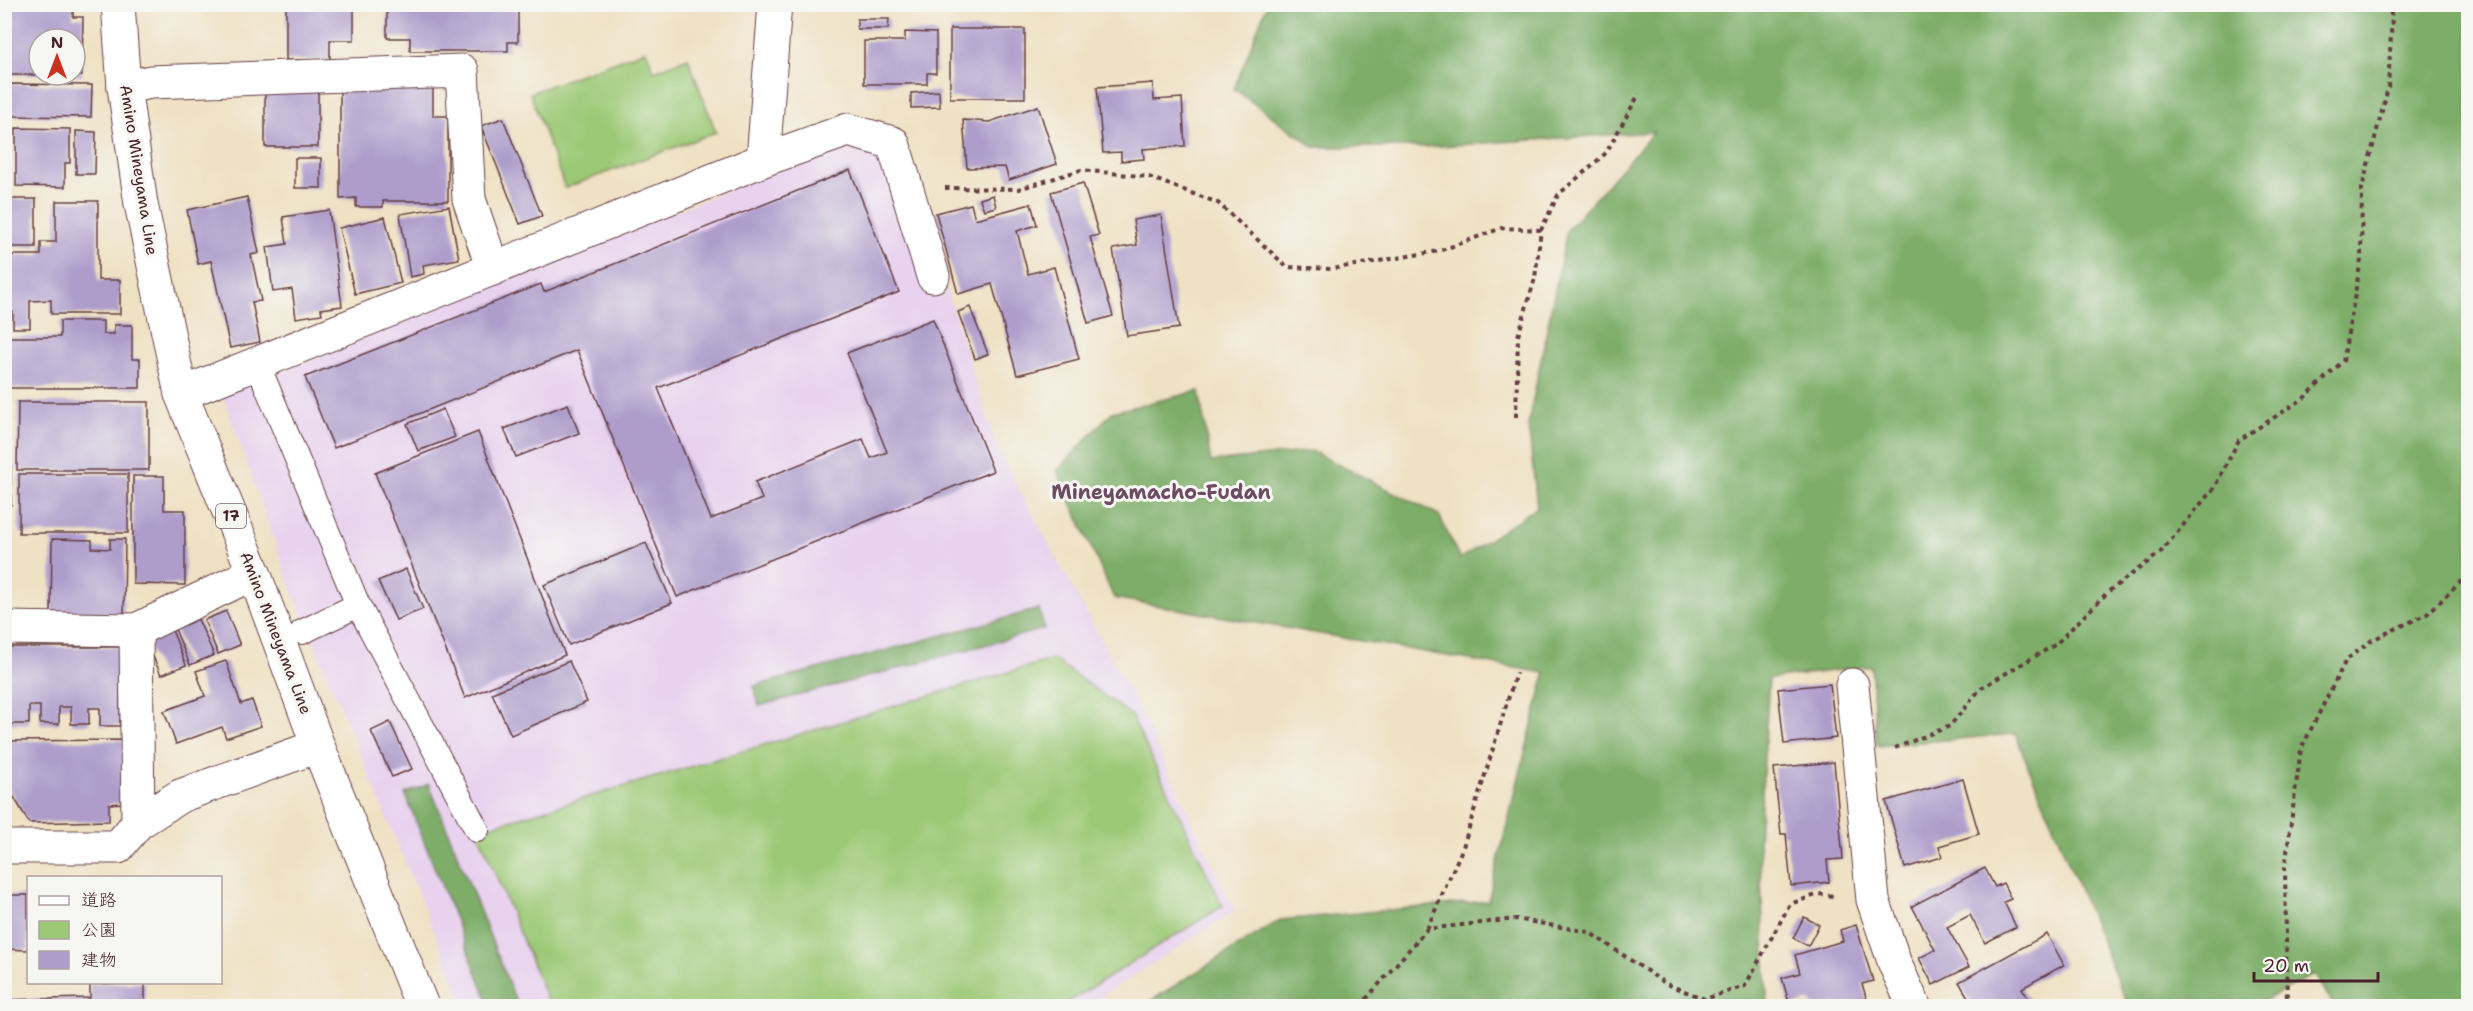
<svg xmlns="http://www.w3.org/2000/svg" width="2473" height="1011" font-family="'Shantell Sans','Klee One',sans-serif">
	<rect width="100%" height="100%" fill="#f6f6f2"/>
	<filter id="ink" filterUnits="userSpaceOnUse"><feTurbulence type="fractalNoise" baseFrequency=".0167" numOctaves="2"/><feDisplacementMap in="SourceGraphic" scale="12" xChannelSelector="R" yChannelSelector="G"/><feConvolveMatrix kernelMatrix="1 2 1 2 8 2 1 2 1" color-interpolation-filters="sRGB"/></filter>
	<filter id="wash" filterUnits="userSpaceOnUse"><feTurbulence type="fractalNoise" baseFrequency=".008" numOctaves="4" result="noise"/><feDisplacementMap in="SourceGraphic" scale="24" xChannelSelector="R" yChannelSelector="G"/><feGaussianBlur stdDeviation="1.35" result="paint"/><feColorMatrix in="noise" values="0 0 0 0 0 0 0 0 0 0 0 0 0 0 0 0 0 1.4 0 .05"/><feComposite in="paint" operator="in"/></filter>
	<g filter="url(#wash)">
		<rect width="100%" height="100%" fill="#efe1c3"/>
		<!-- built -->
		<polygon fill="#e8d2ee" points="845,145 880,154 942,276 998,451 1140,711 1235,911 1086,1006 465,1006 293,593 223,396 499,280"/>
		<!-- green -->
		<g fill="#9cc976" stroke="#737450" stroke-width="1.5">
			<polygon points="646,50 654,71 688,58 716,132 565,188 530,93"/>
			<polygon points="1053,659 1131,715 1223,906 1062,1006 550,1006 477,830"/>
		</g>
		<!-- forest -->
		<g fill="#7dad67" stroke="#646649" stroke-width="1.5">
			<polygon points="1267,5 2468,5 2468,1006 2334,1006 2315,974 2253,1006 2128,1006 2015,734 1877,746 1871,666 1769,679 1759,840 1767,999 1770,1006 1142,1006 1280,920 1488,901 1545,673 1114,598 1057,471 1112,412 1199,391 1211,462 1312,451 1439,515 1460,559 1537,507 1528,424 1567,230 1654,132 1425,147 1314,147 1234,89"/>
			<polygon points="1039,609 1044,629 759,706 754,686"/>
			<polygon points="429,784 518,1006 490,1006 405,794"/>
		</g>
		<g id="blocks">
			<!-- building -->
			<g fill="#ae9dcb">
				<polygon points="7,4 73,4 73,17 83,17 82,76 75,76 75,39 39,39 39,75 6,75"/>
				<polygon points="286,4 354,4 354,40 330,40 330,60 286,60"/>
				<polygon points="387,4 449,4 449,10 518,10 518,42 508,42 508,51 410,51 410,38 387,38"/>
				<polygon points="857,19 889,19 888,29 857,29"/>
				<rect x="950" y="29" width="75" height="69"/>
				<polygon points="905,32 936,33 936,73 927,73 927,84 864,84 864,41 905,41"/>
				<polygon points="1153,83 1154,100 1182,98 1185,146 1143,149 1144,159 1121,161 1121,152 1103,153 1097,87"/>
				<polygon points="10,84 92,85 91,117 10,116"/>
				<polygon points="340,86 433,86 433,116 448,116 448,201 383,201 383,207 356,207 356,198 340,199"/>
				<polygon points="318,88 318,147 265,147 265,89"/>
				<polygon points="939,91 940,107 911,108 911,93"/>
				<polygon points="1038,106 1057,164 1009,180 1005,167 967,168 963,120 989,122"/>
				<polygon points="503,118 542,216 520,224 481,126"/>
				<polygon points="16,128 70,129 70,163 65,163 65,187 16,186"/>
				<polygon points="76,131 96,132 95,174 76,174"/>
				<rect x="295" y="158" width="26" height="30"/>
				<polygon points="850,170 899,292 658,388 711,519 762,499 755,482 863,439 871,458 887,452 847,353 933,319 993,471 677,597 577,350 334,448 305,377 541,284 544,292"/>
				<polygon points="1083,183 1099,235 1090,237 1113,316 1088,323 1051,192"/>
				<polygon points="993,195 996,207 984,210 980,199"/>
				<polygon points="247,197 259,253 251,255 261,301 252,302 260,342 230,348 211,261 198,264 187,210"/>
				<rect x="4" y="199" width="32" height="48"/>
				<polygon points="56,201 98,201 98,280 120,280 120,314 51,314 51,300 30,301 30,328 13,328 13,312 4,312 4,255 41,255 41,242 56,242"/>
				<polygon points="971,204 975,219 1031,204 1037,225 1017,231 1028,274 1054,267 1079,359 1017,375 992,284 958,294 936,213"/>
				<polygon points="449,206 459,259 423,265 424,274 410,277 400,214"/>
				<polygon points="329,210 342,306 321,309 322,314 296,318 292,289 273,292 267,247 287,244 283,217"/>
				<polygon points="1161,215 1179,328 1127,336 1113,249 1137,245 1133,220"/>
				<polygon points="385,217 401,283 355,294 339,228"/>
				<polygon points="970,307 988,354 975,359 958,312"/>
				<polygon points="60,321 103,321 103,334 114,334 114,325 132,325 132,359 140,359 140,388 4,388 4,337 60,337"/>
				<polygon points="18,402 149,402 149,470 17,470"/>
				<polygon points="568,404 579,433 516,457 504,429"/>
				<polygon points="443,409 455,437 418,451 407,424"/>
				<polygon points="478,432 565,655 465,698 375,473"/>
				<rect x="4" y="454" width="7" height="51"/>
				<rect x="19" y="474" width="109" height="59"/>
				<polygon points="133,476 164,476 164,510 185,510 185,585 133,584"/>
				<polygon points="52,539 92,540 92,548 110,549 110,539 125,539 124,615 51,614"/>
				<polygon points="646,543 672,603 569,645 544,585"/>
				<polygon points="406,569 423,609 396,620 378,581"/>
				<polygon points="226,611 240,645 218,654 204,620"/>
				<polygon points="198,619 214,655 190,665 175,629"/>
				<polygon points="172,630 186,665 161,675 146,640"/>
				<polygon points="4,647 120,647 120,726 100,726 100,708 89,708 89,724 71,724 71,707 59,707 59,724 40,724 40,706 29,706 29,724 7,724 7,707 4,707"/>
				<polygon points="226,661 241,704 252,700 261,726 226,738 222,727 176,744 164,711 205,696 196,671"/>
				<polygon points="569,661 587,702 511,735 492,693"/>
				<polygon points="1830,684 1836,738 1784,744 1778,689"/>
				<polygon points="390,722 412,769 392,777 371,731"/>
				<polygon points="123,740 123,803 109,804 109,821 29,823 4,780 4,741"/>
				<polygon points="1834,762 1843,859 1827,860 1829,882 1791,886 1786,834 1781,834 1774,768"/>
				<polygon points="1963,779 1979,834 1939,846 1942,857 1905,868 1886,801"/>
				<polygon points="1985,868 1995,887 2003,883 2011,899 2004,902 2016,927 1985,943 1970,915 1947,927 1969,967 1933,985 1919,958 1935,950 1912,906"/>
				<polygon points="4,895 28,895 28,950 4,949"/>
				<polygon points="1804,917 1819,925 1808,946 1793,938"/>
				<polygon points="1856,925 1873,981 1862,984 1868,1003 1857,1006 1813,1006 1811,1001 1790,1006 1782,978 1800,973 1795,955 1843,941 1840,930"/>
				<polygon points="2047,934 2064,965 2022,988 2031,1003 2024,1006 1973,1006 1959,982"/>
				<polygon points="145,983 145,1006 4,1006 4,1000 90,998 90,984"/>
			</g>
		</g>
	</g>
	<g filter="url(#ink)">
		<use href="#blocks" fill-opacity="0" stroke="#633c42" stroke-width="1.5"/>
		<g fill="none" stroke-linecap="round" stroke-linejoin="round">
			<!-- lane casing -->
			<g stroke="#633c42" stroke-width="26">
				<g id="lane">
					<polyline points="257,363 358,605 477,830"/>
					<polyline points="302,632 358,605"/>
				</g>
			</g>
			<!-- street casing -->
			<g stroke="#633c42" stroke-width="35">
				<g id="street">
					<polyline points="124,87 151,82 462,71 469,199 493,269"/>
					<polyline points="763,160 848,130 893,143 933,276"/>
					<polyline points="181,394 763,160 775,4"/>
					<polyline points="4,628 136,630 254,573"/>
					<polyline points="136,630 138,823"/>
					<polyline points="1852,685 1873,900 1895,964 1914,1006"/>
					<polyline points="4,847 118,847 138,823 180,796 318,746"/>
				</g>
			</g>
			<!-- primary casing -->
			<g stroke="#633c42" stroke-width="35">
				<polyline id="primary" points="118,4 124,87 141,204 181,394 254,573 318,746 422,1006"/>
			</g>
			<!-- path -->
			<g stroke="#633c42" stroke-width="4" stroke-dasharray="4.5 4.5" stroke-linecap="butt">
				<polyline points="945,188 1019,189 1081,170 1149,177 1218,203 1287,267 1331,269 1439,251 1502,228 1541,230"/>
				<polyline points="1516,417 1518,336 1535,278 1541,230 1558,195 1606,153 1639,94"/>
				<polyline points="1895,748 1950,726 1981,688 2056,644 2109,591 2160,553 2214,488 2239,440 2303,399 2343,361 2361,260 2362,188 2388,88 2392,17 2388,4"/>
				<polyline points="1427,929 1463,847 1516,673"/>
				<polyline points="1360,1006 1427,929 1516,919 1589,932 1666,984 1705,999 1745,986 1790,904 1819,894 1833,896"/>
				<polyline points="2287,1006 2285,867 2301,749 2346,660 2372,640 2427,614 2468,575"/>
			</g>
			<!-- lane -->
			<use href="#lane" stroke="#fff" stroke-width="24"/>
			<!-- street -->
			<use href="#street" stroke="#fff" stroke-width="33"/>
			<!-- primary -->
			<use href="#primary" stroke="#fff" stroke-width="33"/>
		</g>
	</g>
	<g text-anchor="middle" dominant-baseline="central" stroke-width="6" stroke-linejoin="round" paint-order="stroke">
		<!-- shield labels -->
		<rect fill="#f6f6f2" stroke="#7e6067" stroke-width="1.5" x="216" y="504" width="30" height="24" rx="4.5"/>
		<g font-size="15" font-weight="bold" fill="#4a1f2b">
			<text x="231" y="516">17</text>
		</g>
		<!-- street labels -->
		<g font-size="16" fill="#4a1f2b" stroke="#f6f6f2">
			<text transform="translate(139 170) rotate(81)">Amino Mineyama Line</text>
			<text transform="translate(276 633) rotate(69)">Amino Mineyama Line</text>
		</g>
		<!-- quarter labels -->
		<g font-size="20" font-weight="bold" fill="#6d4b63" stroke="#f6f6f2">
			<text x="1161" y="492">Mineyamacho-Fudan</text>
		</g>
	</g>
	<!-- margin -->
	<rect width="2473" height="1011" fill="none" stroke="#f6f6f2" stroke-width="24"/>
	<!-- legend -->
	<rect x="27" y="876" width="195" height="108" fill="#f6f6f2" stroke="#b1a0a2" stroke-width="1.5"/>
	<rect x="39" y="896" width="30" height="9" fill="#ffffff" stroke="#b1a0a2" stroke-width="1.5"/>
	<text x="81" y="906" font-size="18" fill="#4a1f2b">道路</text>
	<rect x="39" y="921" width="30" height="18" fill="#9cc976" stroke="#b1a0a2" stroke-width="1.5"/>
	<text x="81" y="936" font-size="18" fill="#4a1f2b">公園</text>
	<rect x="39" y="951" width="30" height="18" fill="#ae9dcb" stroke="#b1a0a2" stroke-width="1.5"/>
	<text x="81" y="966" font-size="18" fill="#4a1f2b">建物</text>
	<!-- north arrow -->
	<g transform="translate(57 57)"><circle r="28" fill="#f6f6f2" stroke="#b1a0a2" stroke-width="1.5"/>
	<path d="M0-4.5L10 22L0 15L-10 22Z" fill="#c8321e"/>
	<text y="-9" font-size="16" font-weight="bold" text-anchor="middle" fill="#4a1f2b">N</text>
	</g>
	<!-- scale -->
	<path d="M2254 972v9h124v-9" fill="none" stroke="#4a1f2b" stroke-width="3"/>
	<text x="2263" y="972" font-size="18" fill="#4a1f2b" stroke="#f6f6f2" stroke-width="4.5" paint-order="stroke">20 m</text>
</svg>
